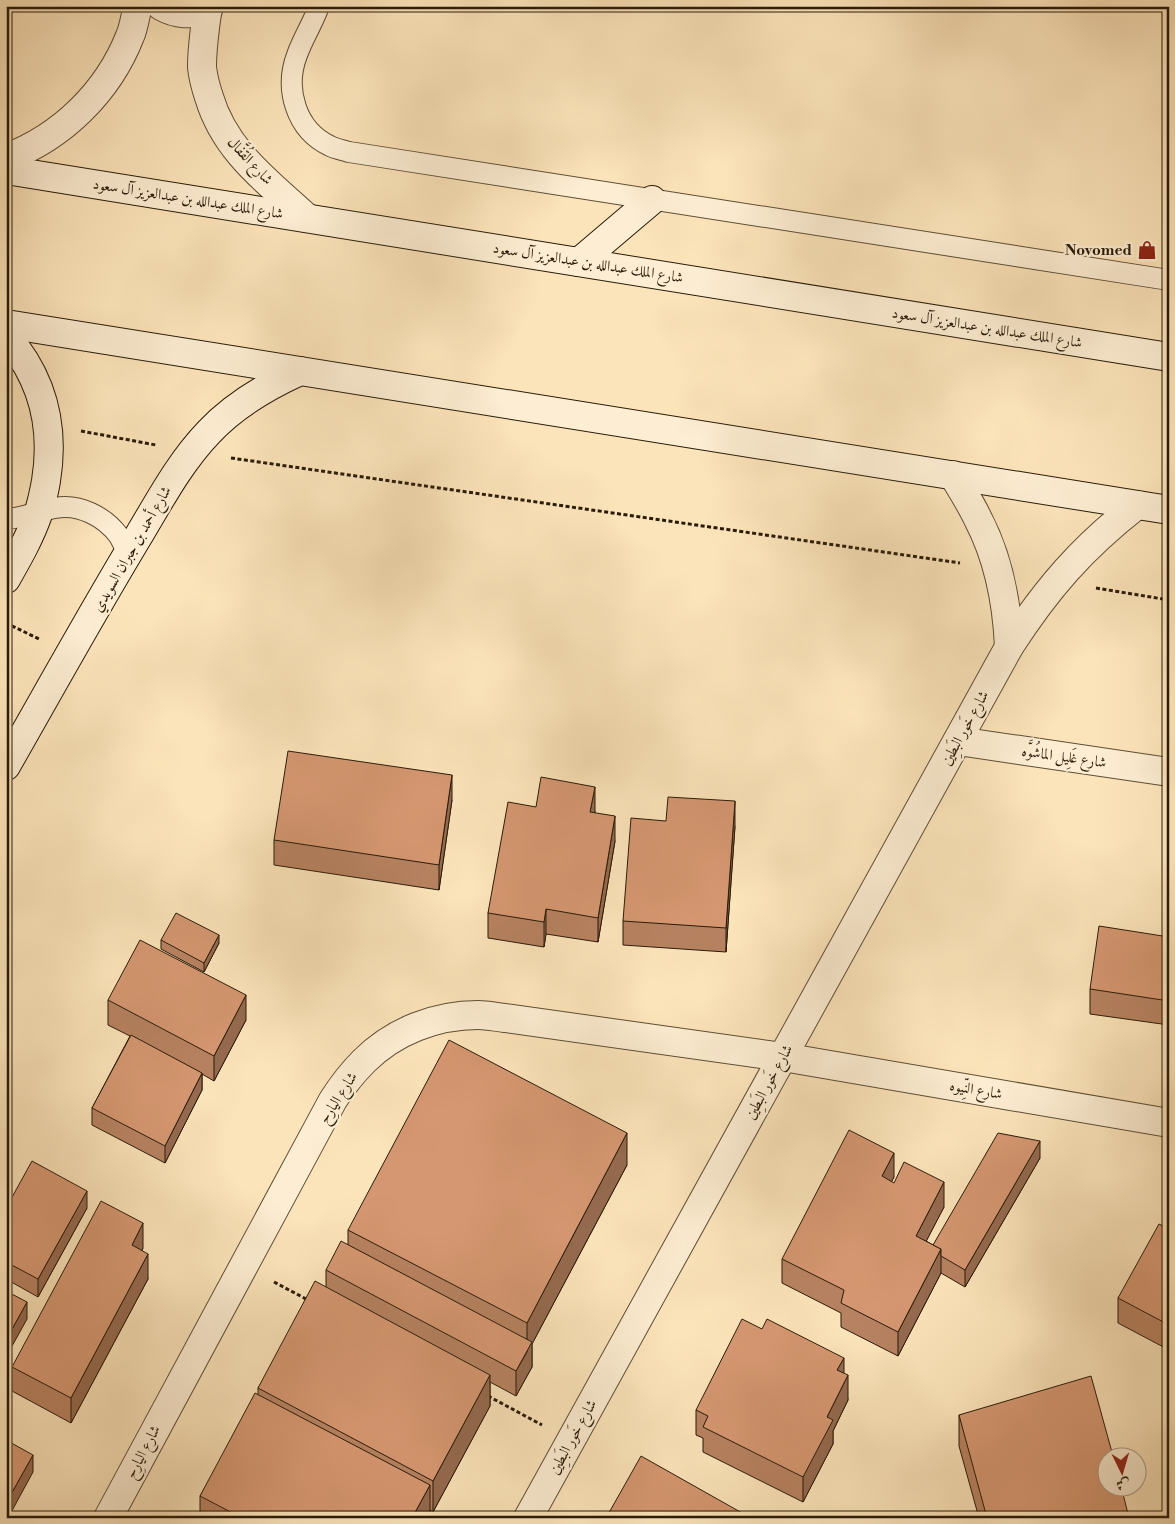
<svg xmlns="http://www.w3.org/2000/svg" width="1175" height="1524" font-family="'Libre Bodoni',Amiri,serif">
	<rect width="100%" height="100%" fill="#fce4ba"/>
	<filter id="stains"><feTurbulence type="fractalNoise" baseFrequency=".004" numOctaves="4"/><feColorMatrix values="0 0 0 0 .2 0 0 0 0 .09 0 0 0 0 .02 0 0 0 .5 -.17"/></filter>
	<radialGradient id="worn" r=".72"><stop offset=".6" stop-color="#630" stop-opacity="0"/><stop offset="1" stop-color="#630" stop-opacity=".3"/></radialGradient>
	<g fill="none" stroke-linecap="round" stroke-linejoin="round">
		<!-- lane casing -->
		<g stroke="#5e4d35" stroke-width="22">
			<g id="lane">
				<path d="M 319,6 C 313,23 303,38 297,55 C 284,89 296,130 330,146 C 336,149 343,150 349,152 L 1169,280"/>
				<path d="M 6,519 C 23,518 38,511 55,508 C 79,503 105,517 119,536 C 122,541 125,548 128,553"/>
			</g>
		</g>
		<!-- street casing -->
		<g stroke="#5e4d35" stroke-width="30">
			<g id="street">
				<path d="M 161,6 C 177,15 191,15 208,10"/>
				<path d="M 208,6 C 205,27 202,46 202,67 C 203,77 206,88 209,97 C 225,151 267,181 307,218"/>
				<path d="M 6,158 C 62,137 108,92 130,36 C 134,27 135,16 138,6"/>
				<path d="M 953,475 C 962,490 971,504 978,519 C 999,559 1007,603 1009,647"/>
				<polyline points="958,741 1169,772"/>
				<path d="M 108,1518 L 333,1100 C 342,1086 352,1073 364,1061 C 394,1031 436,1015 478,1015 C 487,1015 496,1017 505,1018 L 783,1057 L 1169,1123"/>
				<path d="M 528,1518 L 1009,647 C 1047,588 1082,548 1137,505"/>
			</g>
		</g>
		<!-- secondary casing -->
		<g stroke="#291b09" stroke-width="30">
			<g id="secondary">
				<polyline points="6,170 1169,357"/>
				<polyline points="579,262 652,200"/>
				<polyline points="6,324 1169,510"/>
				<path d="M 6,336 C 43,378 55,426 46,481 C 44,492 42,503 38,514 C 30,537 18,558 6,579"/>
				<path d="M 6,766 C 50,689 93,611 139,535 C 160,500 180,462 209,432 C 234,405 267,386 300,371"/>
			</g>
		</g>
		<!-- path -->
		<g stroke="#291b09" stroke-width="3" stroke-dasharray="4 2.5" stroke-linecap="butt">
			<polyline points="81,431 156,445"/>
			<polyline points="231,458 960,563"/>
			<polyline points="1096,588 1169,600"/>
			<polyline points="6,622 12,611"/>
			<polyline points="6,623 39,639"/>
			<polyline points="274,1282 308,1300"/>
			<polyline points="488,1396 542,1425"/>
		</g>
		<!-- lane -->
		<use href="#lane" stroke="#fdedd2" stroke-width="20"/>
		<!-- street -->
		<use href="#street" stroke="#fdedd2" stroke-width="28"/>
		<!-- secondary -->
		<use href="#secondary" stroke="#fdedd2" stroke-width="28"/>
	</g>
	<!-- wall -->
	<g fill="#b78261" stroke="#291b09">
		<polygon points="452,800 439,890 274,865 274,840"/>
		<polygon points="536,807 595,811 595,813 615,841 598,942 546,934 544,947 488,938 488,913"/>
		<polygon points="735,826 726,952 623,945 623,921"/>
		<polygon points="1169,937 1169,1025 1090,1014 1090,989"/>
		<polygon points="161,940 219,943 204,972 161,949"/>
		<polygon points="108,1000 246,1020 214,1081 202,1074 202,1090 165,1163 92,1125 92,1108 130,1036 108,1025"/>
		<polygon points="1040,1158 965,1287 941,1273 898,1356 841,1327 841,1313 782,1283 782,1259 894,1177 891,1182 944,1207 926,1241 933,1245"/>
		<polygon points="627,1165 532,1344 532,1367 516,1396 490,1382 490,1406 433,1512 430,1510 430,1516 429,1518 200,1518 200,1496 258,1394 258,1388 326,1287 326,1270 348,1245 348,1230"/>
		<polygon points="6,1208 87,1208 38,1297 6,1279"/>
		<polygon points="1169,1229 1169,1350 1118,1323 1118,1298"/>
		<polygon points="143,1248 142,1250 148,1279 71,1423 12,1391 12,1367"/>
		<polygon points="844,1373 848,1400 833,1431 833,1444 803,1502 703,1452 703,1438 696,1435 696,1410"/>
		<polygon points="959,1415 1129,1518 979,1518 959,1446"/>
	</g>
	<!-- shaded-wall -->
	<g fill="#956a4f" stroke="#291b09">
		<polygon points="452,775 452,800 439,890 439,865"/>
		<polygon points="595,787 595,811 590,837 590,812"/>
		<polygon points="735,801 735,826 726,952 726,928"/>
		<polygon points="615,816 615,841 598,942 598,918"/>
		<polygon points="546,909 546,934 544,947 544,922"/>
		<polygon points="219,935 219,943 204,972 204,963"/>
		<polygon points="246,995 246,1020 214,1081 214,1056"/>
		<polygon points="202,1073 202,1090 165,1163 165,1146"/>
		<polygon points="627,1133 627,1165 532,1344 532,1367 516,1396 516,1371 527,1352 527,1323"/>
		<polygon points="1040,1141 1040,1158 965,1287 965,1270"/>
		<polygon points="894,1153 894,1177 882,1201 882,1176"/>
		<polygon points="944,1182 944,1207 916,1261 916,1236"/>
		<polygon points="87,1191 87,1208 38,1297 38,1279"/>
		<polygon points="143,1223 143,1248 132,1270 132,1245"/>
		<polygon points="941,1249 941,1273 898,1356 898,1332"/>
		<polygon points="148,1254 148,1279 71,1423 71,1398"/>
		<polygon points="27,1302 27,1319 6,1357 6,1340"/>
		<polygon points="844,1358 844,1382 837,1370"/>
		<polygon points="490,1375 490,1406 433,1512 433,1481"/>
		<polygon points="848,1375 848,1400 833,1431 833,1444 803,1502 803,1477 827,1417"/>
		<polygon points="33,1455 33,1472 8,1518 6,1518 6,1503"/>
		<polygon points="430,1485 430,1516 429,1518 412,1518"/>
	</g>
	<!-- building -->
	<g fill="#d59771" stroke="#291b09">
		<polygon points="288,751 452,775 439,865 274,840"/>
		<polygon points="541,777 595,787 590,812 615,816 598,918 546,909 544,922 488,913 508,802 536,807"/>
		<polygon points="668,797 735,801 726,928 623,921 631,818 666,821"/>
		<polygon points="176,913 219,935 204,963 161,940"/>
		<polygon points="1099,926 1169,937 1169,1001 1090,989"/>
		<polygon points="140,940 246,995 214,1056 108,1000"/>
		<polygon points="131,1035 202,1073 165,1146 92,1108"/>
		<polygon points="449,1040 627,1133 527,1323 348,1230"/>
		<polygon points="849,1130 894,1153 882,1176 894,1183 904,1162 944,1182 916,1236 941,1249 898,1332 841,1303 844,1290 782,1259"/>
		<polygon points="998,1133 1040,1141 965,1270 941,1256 941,1249 933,1245"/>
		<polygon points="32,1161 87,1191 38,1279 6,1262 6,1208"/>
		<polygon points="101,1201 143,1223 132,1245 148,1254 71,1398 12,1367"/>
		<polygon points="1159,1224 1169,1229 1169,1325 1118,1298"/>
		<polygon points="341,1241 532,1342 516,1371 326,1270"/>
		<polygon points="315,1281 490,1375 433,1481 258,1388"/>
		<polygon points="6,1291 27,1302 6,1340"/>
		<polygon points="742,1319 762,1329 767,1319 844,1358 837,1370 848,1375 827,1417 833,1420 803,1477 703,1427 708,1416 696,1410"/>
		<polygon points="1091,1376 1113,1456 1108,1456 1108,1486 1121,1486 1129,1518 987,1518 959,1415"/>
		<polygon points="255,1393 430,1485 412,1518 242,1518 200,1496"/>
		<polygon points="6,1440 33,1455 6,1503"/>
		<polygon points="641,1456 751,1518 606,1518"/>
	</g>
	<!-- icons -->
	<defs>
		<g id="shop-bare" transform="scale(1.5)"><path d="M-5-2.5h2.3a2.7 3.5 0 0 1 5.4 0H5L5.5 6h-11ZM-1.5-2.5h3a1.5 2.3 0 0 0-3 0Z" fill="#8f2418" stroke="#fdedd2" stroke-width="2.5" paint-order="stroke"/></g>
	</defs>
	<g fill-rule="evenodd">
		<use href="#shop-bare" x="1147" y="250"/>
	</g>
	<g text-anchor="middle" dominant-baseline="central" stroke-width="4.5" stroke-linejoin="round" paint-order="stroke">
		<!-- street labels -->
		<g font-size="15" fill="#291b09" stroke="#fdedd2">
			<text transform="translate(250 161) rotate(47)">شارع القُفَّال</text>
			<text transform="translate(188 199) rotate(9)">شارع الملك عبدالله بن عبدالعزيز آل سعود</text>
			<text transform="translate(588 263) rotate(9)">شارع الملك عبدالله بن عبدالعزيز آل سعود</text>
			<text transform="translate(987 328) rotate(9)">شارع الملك عبدالله بن عبدالعزيز آل سعود</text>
			<text transform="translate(132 549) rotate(-60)">شارع أحمد بن جبران السويدي</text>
			<text transform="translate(965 728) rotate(-61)">شارع خَور البَطِين</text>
			<text transform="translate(1064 757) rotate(8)">شارع غَلِيل الماشُوَّه</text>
			<text transform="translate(769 1082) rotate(-61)">شارع خَور البَطِين</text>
			<text transform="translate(976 1090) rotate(10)">شارع النِّيوه</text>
			<text transform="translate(338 1098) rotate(-57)">شارع اليارِح</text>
			<text transform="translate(573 1437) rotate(-61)">شارع خَور البَطِين</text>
			<text transform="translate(143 1452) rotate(-62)">شارع اليارِح</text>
		</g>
		<!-- poi labels -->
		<g font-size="15" font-weight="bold" fill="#291b09" stroke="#fdedd2" text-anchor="end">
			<text x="1132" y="250">Novomed</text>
		</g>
	</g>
	<!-- margin -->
	<rect width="1175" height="1524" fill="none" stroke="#fce4ba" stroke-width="25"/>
	<rect x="8" y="8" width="1160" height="1509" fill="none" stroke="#291b09" stroke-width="2.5"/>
	<rect x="12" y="12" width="1150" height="1499" fill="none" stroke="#291b09"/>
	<!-- north arrow -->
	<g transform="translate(1122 1472) rotate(175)"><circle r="24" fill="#fdedd2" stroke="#a89982"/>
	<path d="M0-4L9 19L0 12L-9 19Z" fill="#8f2418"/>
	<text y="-8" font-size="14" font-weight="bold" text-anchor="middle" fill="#291b09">ش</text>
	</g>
	<rect width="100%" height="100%" filter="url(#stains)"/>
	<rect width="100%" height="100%" fill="url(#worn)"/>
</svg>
